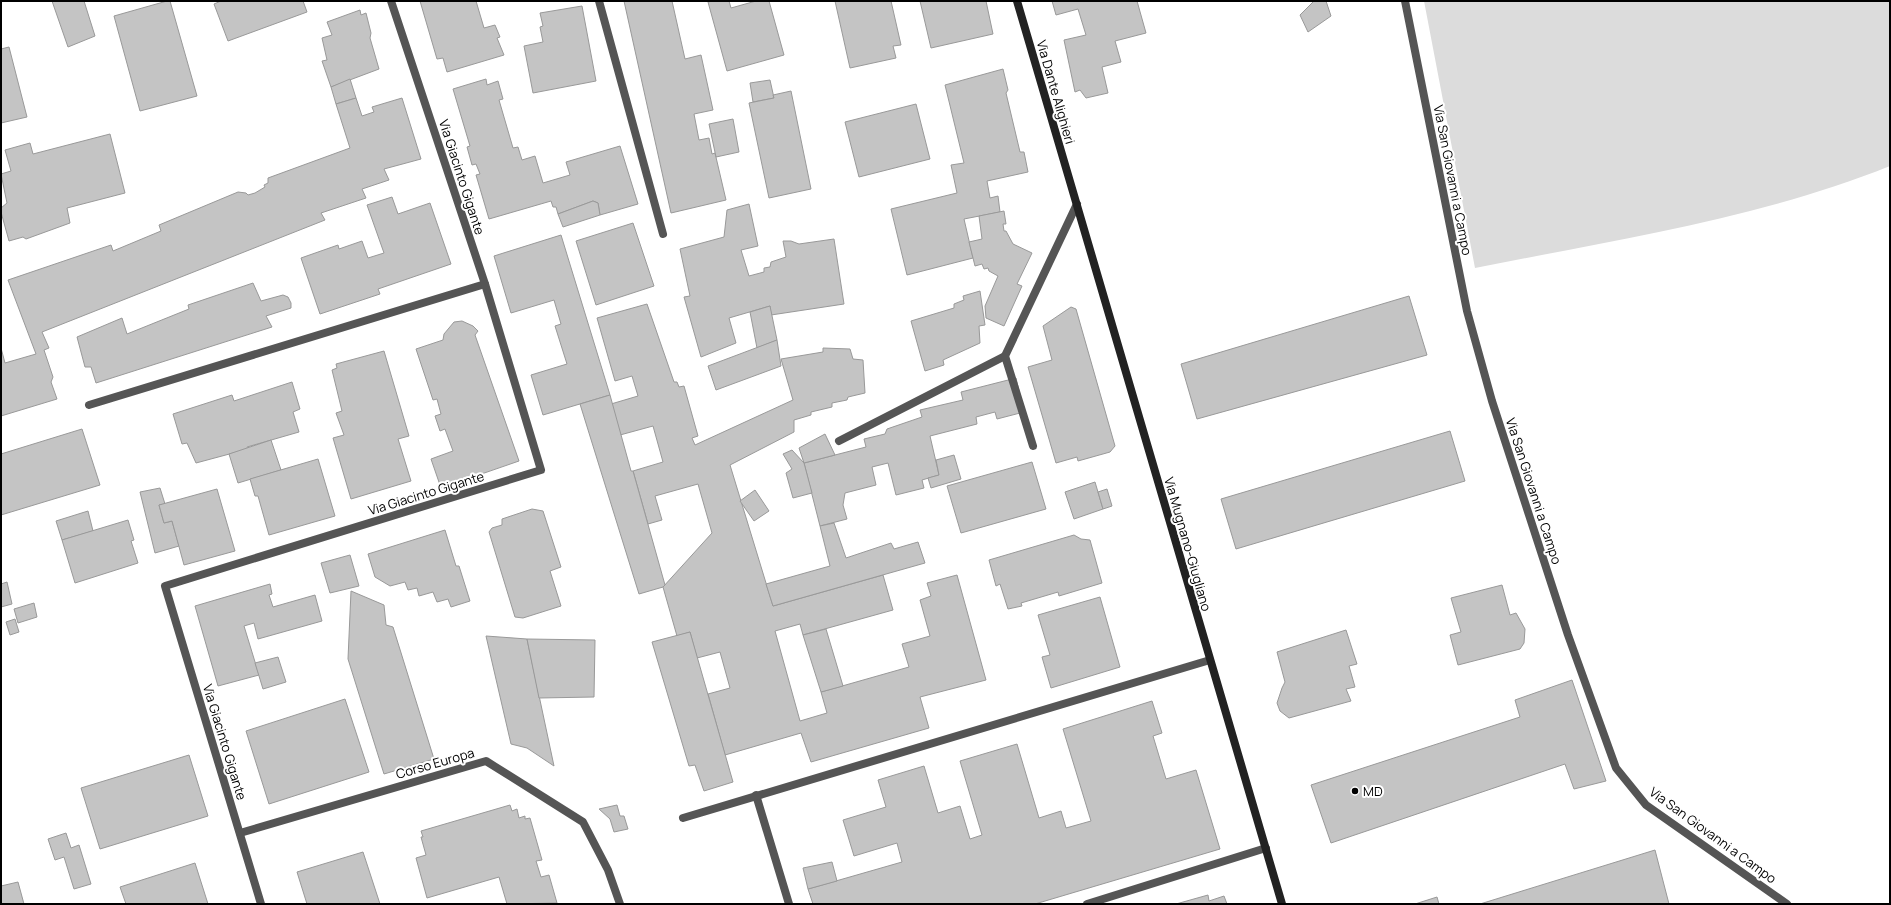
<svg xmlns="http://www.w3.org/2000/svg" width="1891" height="905" font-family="Manrope,sans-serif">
	<rect width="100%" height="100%" fill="#fff"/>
	<!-- green -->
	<path fill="#dcdcdc" d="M 1424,1 L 1890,1 L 1890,166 C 1758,219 1614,240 1475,268 Z"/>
	<!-- building -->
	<g fill="#c4c4c4" stroke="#999">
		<polygon points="52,1 84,1 95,36 68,47"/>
		<polygon points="167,1 170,1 197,96 140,111 114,16"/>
		<polygon points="221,1 303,1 307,12 228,41 214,4"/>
		<polygon points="420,1 476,1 484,28 495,25 500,37 497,38 504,55 447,72 443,58 437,59"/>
		<polygon points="624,1 672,1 685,59 701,55 713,110 694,114 699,140 709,138 712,154 715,153 726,200 671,213"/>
		<polygon points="712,1 729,1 731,8 756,1 769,1 784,55 727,71 708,2"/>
		<polygon points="835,1 891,1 901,45 893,46 896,58 850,68"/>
		<polygon points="920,1 986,1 993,34 931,48"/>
		<polygon points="1052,1 1137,1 1146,33 1115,41 1121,62 1102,67 1108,93 1086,98 1080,90 1075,92 1064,40 1086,35 1078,9 1056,15"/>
		<polygon points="1314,1 1326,1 1331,16 1308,32 1300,15"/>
		<polygon points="582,6 596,81 533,93 524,46 543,42 540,27 543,26 540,13"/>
		<polygon points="360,10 361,15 366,13 371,33 370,38 379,69 331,87 322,61 327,60 322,38 332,35 327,22"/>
		<polygon points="9,47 27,117 1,123 1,49"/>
		<polygon points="1003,69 1008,90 1006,93 1020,152 1024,152 1028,172 987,181 990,198 998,196 1000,212 964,219 973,258 907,275 891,209 957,193 951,165 964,163 945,85"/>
		<polygon points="350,79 356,98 336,104 331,87"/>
		<polygon points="486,79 487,85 498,81 503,99 499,100 513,148 518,147 522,160 535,156 543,183 570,175 566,162 620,146 638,204 600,215 598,203 593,201 558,214 556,207 553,207 551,201 489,219 476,175 480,174 476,164 472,165 467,147 470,146 453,89"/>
		<polygon points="770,80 774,98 753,102 750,83"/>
		<polygon points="791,91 811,189 769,198 749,103 774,98 773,95"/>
		<polygon points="356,98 362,116 374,112 372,107 402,98 421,159 384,169 389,180 362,189 366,198 321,213 325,220 42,332 49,348 44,350 53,377 51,382 57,399 1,416 1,348 5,363 36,354 8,280 111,245 113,251 161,231 159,225 238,192 246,193 248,195 255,193 265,187 264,185 268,183 268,178 350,148 336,104"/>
		<polygon points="916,104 930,159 859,177 845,122"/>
		<polygon points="733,119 739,152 716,157 709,124"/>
		<polygon points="110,134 125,193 67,208 70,223 26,239 23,237 9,241 1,212 1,208 7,203 1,174 11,171 5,150 30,143 33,154"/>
		<polygon points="392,197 398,214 430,203 451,264 378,289 380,294 320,314 301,258 338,245 339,249 362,241 368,258 384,253 367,205"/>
		<polygon points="593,201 598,203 600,215 563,227 558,214"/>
		<polygon points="749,204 758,246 741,250 749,276 764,272 764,268 770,267 771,262 786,257 783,241 791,241 799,244 834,239 844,304 771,315 770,306 729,318 736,343 701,357 684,297 690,296 680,249 724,237 727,210"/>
		<polygon points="1004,211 1006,224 1003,224 1004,231 1006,231 1013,244 1032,253 1017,284 1022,286 1004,326 986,318 985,306 998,276 989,271 988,268 984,269 982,264 975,266 969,242 982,239 979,216"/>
		<polygon points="633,223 654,286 596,305 576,241"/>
		<polygon points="561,235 610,395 543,415 531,375 567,364 555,326 561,324 554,300 511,313 494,256"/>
		<polygon points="253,283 261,301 283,295 288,297 291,303 291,308 266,316 272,327 96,383 91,367 85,367 77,337 122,318 127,334 189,309 188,305"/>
		<polygon points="980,291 985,325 979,326 980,343 943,360 944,365 925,371 911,321 954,308 954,304 964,300 963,296"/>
		<polygon points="1409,296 1427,355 1197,419 1181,364"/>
		<polygon points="647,304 674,382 677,382 679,387 684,386 698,436 692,438 695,445 793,400 781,359 823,352 823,348 850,349 853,359 863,360 865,393 848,397 847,400 832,403 832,407 811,412 811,415 794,420 794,432 730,465 773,606 883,575 893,610 803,635 800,624 775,631 800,721 827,713 821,692 909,667 902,644 930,636 920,600 931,596 927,583 957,575 986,680 920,697 929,728 811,762 801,733 725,755 708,694 730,688 720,652 697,658 690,632 677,636 663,587 712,533 698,484 655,496 662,520 648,524 633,471 663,462 653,426 620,435 611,404 638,396 632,376 615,381 597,318"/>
		<polygon points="770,306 777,340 757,348 750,312"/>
		<polygon points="1071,307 1076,309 1115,446 1110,452 1078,461 1077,457 1056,463 1028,367 1052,360 1043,326"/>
		<polygon points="462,321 473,326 478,331 475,335 519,461 441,488 431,459 453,451 445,429 440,431 435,416 441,414 437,399 433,400 416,349 443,340 444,334 454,322"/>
		<polygon points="777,340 781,366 716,390 708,366"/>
		<polygon points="384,351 409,436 398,439 411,481 351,499 333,438 344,435 336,413 342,411 332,370 337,368 336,364"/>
		<polygon points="1016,378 1024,412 997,419 995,412 976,417 977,424 930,436 939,475 922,480 924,488 896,495 888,463 872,467 876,485 845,493 843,505 847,519 820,526 804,463 866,447 864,439 885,434 887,429 922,417 920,410 963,400 961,392"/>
		<polygon points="292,382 300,409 293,412 299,432 247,447 248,449 196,463 187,443 182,444 173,414 232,395 234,401"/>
		<polygon points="610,395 631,471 633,471 665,585 663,587 639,594 580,404"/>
		<polygon points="82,429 100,485 1,515 1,454"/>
		<polygon points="1450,431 1465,481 1236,549 1221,499"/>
		<polygon points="825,434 835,455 804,463 799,448"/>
		<polygon points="271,440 281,470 238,483 229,454"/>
		<polygon points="792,450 804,463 812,493 793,498 786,473 792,469 783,454"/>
		<polygon points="954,455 961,479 931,488 928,478 939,475 936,460"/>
		<polygon points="318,459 335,516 269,535 258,496 255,496 250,479"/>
		<polygon points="1032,462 1046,509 961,533 947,486"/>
		<polygon points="1095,482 1103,509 1074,519 1065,492"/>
		<polygon points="160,488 165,504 159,505 164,523 172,521 179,546 155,553 140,492"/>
		<polygon points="217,489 235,551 184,565 172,521 164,523 159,505"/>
		<polygon points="1107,489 1112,506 1103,509 1098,492"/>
		<polygon points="755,490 769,511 754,521 740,501"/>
		<polygon points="532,509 543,511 561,567 550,571 561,606 523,618 515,617 489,532 492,528 502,525 502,519"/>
		<polygon points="88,511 93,531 62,540 56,521"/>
		<polygon points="128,520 134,540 131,541 138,563 75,583 62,540"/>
		<polygon points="834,523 846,558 891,543 894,549 918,542 925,563 773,606 766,584 830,566 820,526"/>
		<polygon points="445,530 456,566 459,566 470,601 451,607 448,599 437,602 433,592 419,596 417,588 408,590 405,582 390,586 375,577 368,554"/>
		<polygon points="1074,535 1081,539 1090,540 1102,583 1059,596 1058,592 1021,603 1022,606 1008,609 1000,584 996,586 989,560"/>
		<polygon points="350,555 359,586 330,593 321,563"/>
		<polygon points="7,582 12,604 1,607 1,584"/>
		<polygon points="270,584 272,594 269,595 273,607 315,595 322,621 258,639 254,623 244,626 259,675 218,686 195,606"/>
		<polygon points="1502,585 1510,615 1516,613 1525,629 1524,643 1520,649 1458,665 1450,635 1461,632 1451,598"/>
		<polygon points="351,591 384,605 386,625 393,627 434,759 384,774 348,659"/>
		<polygon points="1100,597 1120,667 1051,688 1042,657 1050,655 1038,615"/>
		<polygon points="34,603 37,617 18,623 14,609"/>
		<polygon points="15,619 19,632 10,635 6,622"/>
		<polygon points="826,629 843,686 821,692 803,635"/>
		<polygon points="1346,630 1357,664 1349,666 1355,687 1346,689 1351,701 1289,718 1280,711 1277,703 1282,688 1285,682 1277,652"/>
		<polygon points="690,632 733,782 704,791 695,765 689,766 652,642"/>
		<polygon points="486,636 527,639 554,766 527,748 511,744"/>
		<polygon points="527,639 595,640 594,697 539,698"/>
		<polygon points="278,657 286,682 263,689 255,663"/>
		<polygon points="1572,680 1606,781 1574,789 1565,764 1331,843 1311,785 1520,717 1515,700"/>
		<polygon points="345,699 369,772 269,804 246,731"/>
		<polygon points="1152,701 1162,733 1153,736 1166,779 1196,770 1220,849 1035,904 813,904 808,889 902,862 897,843 854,856 843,820 886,807 878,780 924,766 938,813 960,806 970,839 982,835 960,761 1017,744 1039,818 1061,811 1066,828 1091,821 1063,729"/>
		<polygon points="189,755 208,816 100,849 81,788"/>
		<polygon points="510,805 512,811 517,809 519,818 525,816 525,819 530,818 542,860 536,861 541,877 549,875 557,903 507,904 499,877 427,898 416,858 426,855 421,837 423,837 421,831"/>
		<polygon points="617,805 620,816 624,816 628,829 614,832 610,819 599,809"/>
		<polygon points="66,833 71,848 79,845 91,884 74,889 64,857 55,860 48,839"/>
		<polygon points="1655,850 1669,904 1480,904"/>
		<polygon points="363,852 380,904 307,904 297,872"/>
		<polygon points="832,862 837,881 808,889 803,868"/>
		<polygon points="195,863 208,904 126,904 120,887"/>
		<polygon points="18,882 24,904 1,904 1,886"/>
		<polygon points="1208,895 1209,901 1224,896 1227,904 1176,904"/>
		<polygon points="1437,897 1439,904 1415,904"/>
	</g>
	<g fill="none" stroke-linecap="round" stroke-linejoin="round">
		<!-- street -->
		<g stroke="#555" stroke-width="8">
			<polyline points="599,1 663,234"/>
			<polyline points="1405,1 1467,311 1492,401 1568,635 1616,768 1646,805 1787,904"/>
			<polyline points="89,405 485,284"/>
			<polyline points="839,441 1005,356"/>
			<polyline points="1033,446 1005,356 1077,204"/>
			<polyline points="756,795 789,904"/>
			<polyline points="683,818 1210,660"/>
			<polyline points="240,833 486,761 583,822 608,870 620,904"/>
			<polyline points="261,904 165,586 541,470 485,284 391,1"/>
			<polyline points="1087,904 1266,848"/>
		</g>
		<!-- secondary -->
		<polyline stroke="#222" stroke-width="8" points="1017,1 1282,904"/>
	</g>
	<!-- markers -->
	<circle fill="#000" stroke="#fff" stroke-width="1.5" cx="1355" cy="791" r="4"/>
	<g text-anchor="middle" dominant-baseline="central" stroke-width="4" stroke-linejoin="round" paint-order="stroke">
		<!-- street labels -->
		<g font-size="13" fill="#000" stroke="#fff">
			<text transform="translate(1056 92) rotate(74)">Via Dante Alighieri</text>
			<text transform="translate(462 177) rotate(72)">Via Giacinto Gigante</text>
			<text transform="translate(1453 180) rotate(79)">Via San Giovanni a Campo</text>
			<text transform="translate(1534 491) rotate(72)">Via San Giovanni a Campo</text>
			<text transform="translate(426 493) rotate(-17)">Via Giacinto Gigante</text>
			<text transform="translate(1188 544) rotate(74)">Via Mugnano-Giugliano</text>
			<text transform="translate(225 742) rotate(73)">Via Giacinto Gigante</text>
			<text transform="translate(435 763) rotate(-16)">Corso Europa</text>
			<text transform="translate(1713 835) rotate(36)">Via San Giovanni a Campo</text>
		</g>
		<!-- poi labels -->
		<g font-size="13" fill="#000" stroke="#fff" text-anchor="start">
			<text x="1363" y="791">MD</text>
		</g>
	</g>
	<!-- border -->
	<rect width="1891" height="905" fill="none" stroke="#000000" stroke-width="4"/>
</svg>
